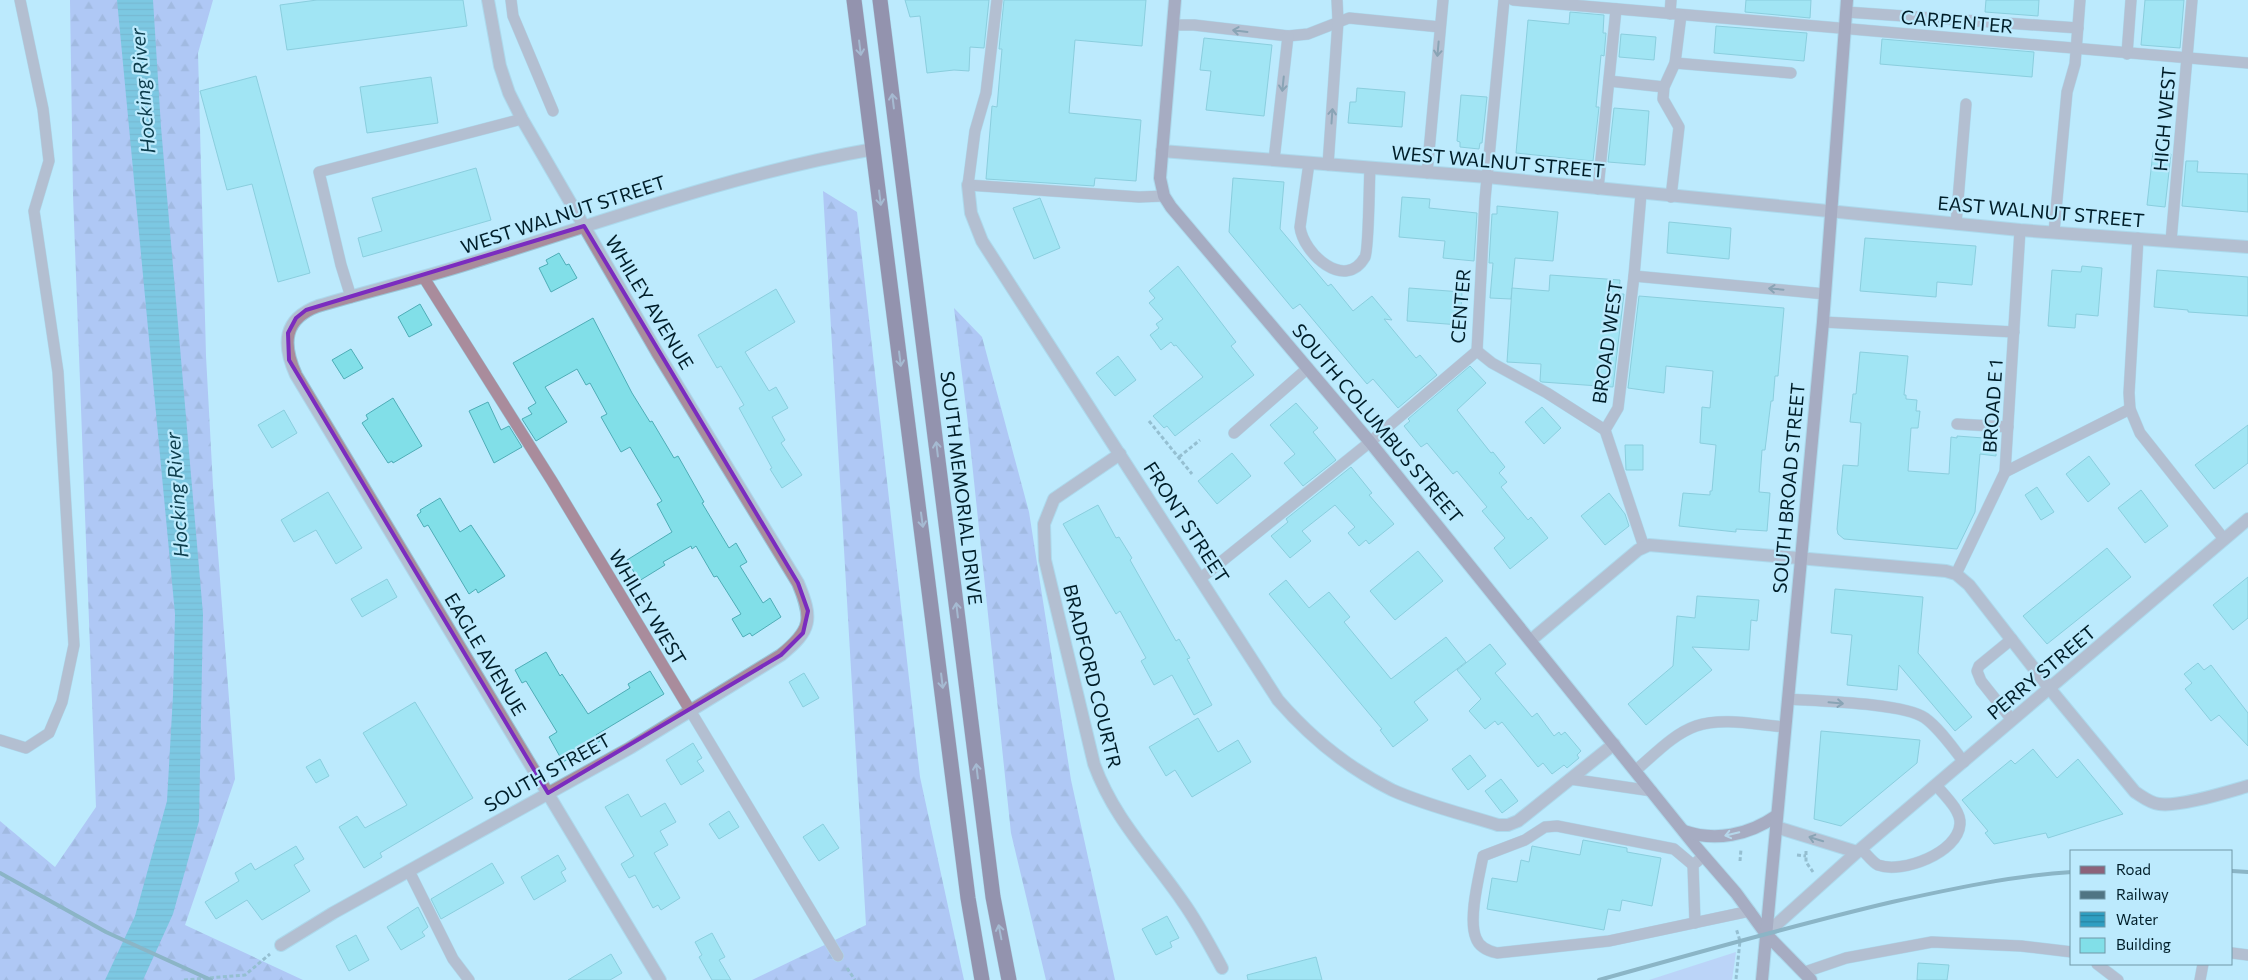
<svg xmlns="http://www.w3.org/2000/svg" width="2248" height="980" font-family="Commissioner,sans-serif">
	<defs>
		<pattern id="forest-firs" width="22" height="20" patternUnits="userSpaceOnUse" patternTransform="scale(1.25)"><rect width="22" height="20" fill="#a09feb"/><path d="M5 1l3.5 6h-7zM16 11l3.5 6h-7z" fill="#8081be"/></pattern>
		<pattern id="water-rules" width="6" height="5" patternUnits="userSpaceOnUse" patternTransform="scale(1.25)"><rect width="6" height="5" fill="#2f9fc2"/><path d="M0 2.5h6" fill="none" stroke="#26819e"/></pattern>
	</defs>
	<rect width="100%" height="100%" fill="#bceafd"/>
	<!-- green -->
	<polygon fill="#babaf1" points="1736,952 1732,980 1649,980"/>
	<!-- forest -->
	<g fill="url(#forest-firs)">
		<polygon points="70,0 213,0 198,53 206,356 213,486 235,779 185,925 303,980 0,980 0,821 55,867 96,807 73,195"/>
		<polygon points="823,191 857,212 920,777 964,980 752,980 866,925"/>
		<polygon points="954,308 982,337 1029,512 1071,780 1115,980 1046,980 1011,833 968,424"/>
	</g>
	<!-- water -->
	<polygon fill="url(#water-rules)" points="117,0 153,0 161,127 203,614 199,821 173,914 143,980 105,980 135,916 167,801 173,695 175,614"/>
	<!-- building -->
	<g fill="#81dfe8" stroke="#4eadb7">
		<polygon points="317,0 463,0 467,26 287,50 280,5"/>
		<polygon points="905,0 989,0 984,48 970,47 969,71 954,70 927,73 920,16 910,17"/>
		<polygon points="1004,0 1146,0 1142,46 1075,40 1069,113 1141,120 1136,181 1095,178 1094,186 986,179 992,106 997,107 1002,49 999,49"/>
		<polygon points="1746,0 1811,0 1810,18 1745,12"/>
		<polygon points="1986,0 2039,0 2038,16 1985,12"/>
		<polygon points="2145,0 2184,0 2180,48 2141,45"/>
		<polygon points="1570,12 1604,15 1603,33 1606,33 1604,56 1601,55 1596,107 1599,107 1593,161 1516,153 1528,20 1569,24"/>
		<polygon points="1716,26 1807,33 1804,61 1714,53"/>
		<polygon points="1621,34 1656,37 1654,60 1619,57"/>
		<polygon points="1204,38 1272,45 1264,116 1206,110 1211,71 1200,70"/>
		<polygon points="1882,39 2034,52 2032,77 1880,64"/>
		<polygon points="256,76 310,273 278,282 252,184 227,190 200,91"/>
		<polygon points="431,77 438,123 367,133 360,87"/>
		<polygon points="1357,88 1405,92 1402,127 1348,123 1350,102 1356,102"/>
		<polygon points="1461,95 1487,97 1482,143 1480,143 1479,149 1460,147 1460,142 1457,141"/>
		<polygon points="1614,108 1649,111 1645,165 1608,162"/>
		<polygon points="2153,152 2171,154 2165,207 2147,205"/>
		<polygon points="2186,161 2198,161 2197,172 2248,174 2248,212 2182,206"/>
		<polygon points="476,168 491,220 363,257 358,238 382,231 372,198"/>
		<polygon points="1233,178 1284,182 1280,229 1328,286 1331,284 1353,311 1372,296 1392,320 1384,319 1416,358 1420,355 1437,375 1398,408 1373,379 1367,384 1300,304 1293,309 1229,232"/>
		<polygon points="1402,197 1430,199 1429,208 1477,213 1474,261 1443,258 1445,241 1399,237"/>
		<polygon points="1040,198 1060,248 1034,259 1013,208"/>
		<polygon points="1497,206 1558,212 1553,261 1515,258 1511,299 1490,298 1493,263 1489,263 1492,214 1497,214"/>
		<polygon points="1669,222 1731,228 1729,259 1667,253"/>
		<polygon points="1865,238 1976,246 1972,285 1937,282 1936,297 1860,291"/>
		<polygon points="559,253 566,265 569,264 577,278 551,292 539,268 548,264 546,260"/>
		<polygon points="1178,266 1236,342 1231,346 1254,375 1175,436 1167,426 1164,428 1153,416 1203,377 1176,345 1174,346 1171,342 1161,350 1150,335 1159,328 1156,324 1163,319 1149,303 1155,298 1149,291"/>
		<polygon points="2082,266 2102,268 2098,316 2076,314 2075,328 2048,326 2052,270 2081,272"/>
		<polygon points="2157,270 2248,277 2248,316 2188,312 2188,310 2154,307"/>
		<polygon points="1550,275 1620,280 1619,294 1624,294 1613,387 1542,382 1540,381 1541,364 1507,362 1512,288 1549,291"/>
		<polygon points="1409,288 1462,292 1460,325 1407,321"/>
		<polygon points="776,289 795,322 745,352 769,391 776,387 788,408 772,417 785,440 781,443 802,475 782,488 770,469 772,468 739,408 744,405 721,366 717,368 698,335"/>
		<polygon points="1639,296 1784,308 1778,376 1775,376 1773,401 1771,401 1765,450 1762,450 1759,492 1770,493 1767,531 1736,529 1736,532 1679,526 1683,493 1710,495 1710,491 1712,491 1716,445 1700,443 1702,407 1710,408 1713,371 1666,366 1664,393 1628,388"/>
		<polygon points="420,304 432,325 409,337 398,317"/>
		<polygon points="593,318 632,393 650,422 652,421 674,458 678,456 704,502 702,503 729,548 736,543 747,562 740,566 763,603 770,598 781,617 752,636 750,633 743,637 732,619 741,614 717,576 714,577 696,546 692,549 691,546 663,562 665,565 639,581 627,560 672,532 657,504 662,501 630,447 621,452 601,417 607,414 590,383 586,385 577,369 545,387 567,422 536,441 522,419 532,414 528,408 536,403 513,363"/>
		<polygon points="351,349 363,368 344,379 332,360"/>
		<polygon points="1860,352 1908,356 1904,395 1906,395 1906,399 1917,400 1916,411 1920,411 1918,428 1911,428 1908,471 1949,474 1951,437 1957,438 1957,436 1997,439 1996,456 1980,454 1975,512 1957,549 1844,539 1838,534 1837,529 1843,465 1858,466 1861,423 1850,422 1853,394 1856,394"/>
		<polygon points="1118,356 1136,380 1115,396 1096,373"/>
		<polygon points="1470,366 1486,383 1457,410 1491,453 1493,452 1505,467 1499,473 1507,482 1501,487 1528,520 1531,517 1548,538 1510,569 1494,548 1505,538 1482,511 1487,507 1457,471 1453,474 1427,443 1421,447 1404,426 1410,421 1408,419"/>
		<polygon points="393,398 422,446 393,463 392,461 388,463 362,423 368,419 366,415"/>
		<polygon points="488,402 501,430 509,426 522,447 494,463 469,411"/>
		<polygon points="1296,403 1318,428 1313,432 1336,460 1303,486 1284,463 1295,454 1270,425"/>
		<polygon points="1542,407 1561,428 1544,444 1525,422"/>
		<polygon points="284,410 297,433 272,448 258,425"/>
		<polygon points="2248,425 2248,463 2214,489 2195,465"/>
		<polygon points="1625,445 1643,445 1643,470 1626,470"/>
		<polygon points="1232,453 1251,476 1217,504 1198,481"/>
		<polygon points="2089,456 2110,484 2088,502 2066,474"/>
		<polygon points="1351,467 1372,493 1369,495 1394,524 1369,544 1366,540 1359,546 1348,533 1355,527 1335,505 1302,531 1311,541 1290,558 1271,536 1288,522 1286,519"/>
		<polygon points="2037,487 2054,512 2041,520 2025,495"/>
		<polygon points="2141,490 2168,526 2145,543 2118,508"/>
		<polygon points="328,492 362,548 336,564 316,530 294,542 281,520"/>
		<polygon points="1609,493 1625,514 1629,526 1605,545 1581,516"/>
		<polygon points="440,498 460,532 471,525 505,576 478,593 476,589 469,594 428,525 424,527 417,515 421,512 420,510"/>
		<polygon points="1098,505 1116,538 1119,537 1132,558 1130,560 1176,641 1179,639 1190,658 1187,659 1212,705 1194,715 1172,675 1154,685 1141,661 1146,658 1120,611 1116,614 1063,524"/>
		<polygon points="2107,548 2131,577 2047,644 2023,616"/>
		<polygon points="1418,551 1443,581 1395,620 1370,591"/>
		<polygon points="2248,577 2248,618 2233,630 2213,605"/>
		<polygon points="387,579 397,597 362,617 351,599"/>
		<polygon points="1286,580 1309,608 1329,592 1350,617 1344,622 1391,679 1446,637 1466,662 1414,702 1428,720 1393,747 1380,730 1382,729 1269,594"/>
		<polygon points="1835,589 1923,597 1918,653 1972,717 1955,731 1899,665 1897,690 1847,685 1852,635 1831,633"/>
		<polygon points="1697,596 1759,600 1757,621 1751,620 1749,650 1692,647 1712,670 1646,725 1628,704 1673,666 1677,616 1695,618"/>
		<polygon points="1490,644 1506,664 1495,673 1532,717 1537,713 1554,736 1559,732 1561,735 1565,732 1581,751 1577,755 1579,758 1567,768 1564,765 1552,774 1543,763 1538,767 1502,722 1498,725 1495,721 1485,729 1469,711 1481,699 1457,670"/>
		<polygon points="546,652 560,676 562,674 588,714 630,688 628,684 650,671 664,694 596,735 600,741 563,762 549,737 557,732 526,681 522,683 515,670"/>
		<polygon points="2198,663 2204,670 2211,665 2248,713 2248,746 2219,715 2211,721 2185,689 2192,683 2184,674"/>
		<polygon points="804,673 819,698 803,707 789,682"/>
		<polygon points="415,702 473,798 380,853 382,857 364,868 339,827 357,816 365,828 407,805 363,733"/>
		<polygon points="1198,718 1218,752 1238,740 1251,762 1192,797 1175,770 1166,776 1149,747"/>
		<polygon points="1821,731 1920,740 1917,763 1841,826 1814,819"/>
		<polygon points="693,743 702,758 697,761 704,771 681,785 666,760"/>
		<polygon points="2033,749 2057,778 2078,759 2123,814 2048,838 2046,833 1994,844 1985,833 1988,831 1962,800 2011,760 2015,764"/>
		<polygon points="1470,755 1486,776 1468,790 1452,769"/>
		<polygon points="320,759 329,776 316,783 306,767"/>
		<polygon points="1501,779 1518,801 1502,813 1485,791"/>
		<polygon points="628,794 641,817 665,803 676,822 660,831 668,845 654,853 680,898 661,910 658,905 653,908 635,875 629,878 621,864 634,856 605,807"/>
		<polygon points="729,811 739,827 719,839 709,824"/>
		<polygon points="823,824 839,848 819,861 803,837"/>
		<polygon points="1583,840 1627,848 1627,852 1661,858 1652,906 1622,900 1620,911 1608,909 1604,930 1487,909 1492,878 1517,882 1521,860 1529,862 1532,846 1580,855"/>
		<polygon points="296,846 304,859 294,865 310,891 262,920 247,900 216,919 205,902 239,881 235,873 251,863 255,870"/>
		<polygon points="558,855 566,869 561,872 566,881 534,900 521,877"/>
		<polygon points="492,863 504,883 441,919 431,899"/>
		<polygon points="418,907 428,927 422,932 425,936 401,950 387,927"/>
		<polygon points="1167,916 1179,938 1170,942 1172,947 1156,955 1142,929"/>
		<polygon points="712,933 725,957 719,960 731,980 712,980 699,957 702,955 695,942"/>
		<polygon points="356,935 369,960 349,971 336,946"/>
		<polygon points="611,954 622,973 610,980 568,980"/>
		<polygon points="1316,957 1322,980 1248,980 1247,975"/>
		<polygon points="1918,963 1949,965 1947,980 1917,980"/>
	</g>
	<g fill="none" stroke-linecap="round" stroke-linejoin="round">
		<!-- lane casing -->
		<g stroke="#9ac5d7" stroke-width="12">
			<g id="lane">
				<polyline points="511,0 513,16 553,111"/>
				<polyline points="997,0 986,93 975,131 968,185 1139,197 1164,196"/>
				<polyline points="1513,0 2248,63"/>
				<polyline points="1846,12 2078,28"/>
				<polyline points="1670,14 1671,0"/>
				<polyline points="1173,25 1194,25 1288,36 1308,34 1349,18 1440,27"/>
				<polyline points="2127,54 2131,0"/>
				<polyline points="1675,63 1791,73"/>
				<polyline points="1609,81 1664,87"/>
				<polyline points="1274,160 1288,36"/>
				<path d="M 1309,163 L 1300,227 C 1303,253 1345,292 1365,257 C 1369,249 1369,183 1370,168"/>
				<polyline points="1328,165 1338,21 1337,0"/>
				<polyline points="1427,173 1443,0"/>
				<polyline points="1598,189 1616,9"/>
				<polyline points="1641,194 1634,276 1618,408 1605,430 1644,547"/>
				<polyline points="1671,197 1679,127 1663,99 1664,87 1675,63 1681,15"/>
				<polyline points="1956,224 1966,104"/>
				<polyline points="2054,232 2067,92 2075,64 2080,0"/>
				<polyline points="2138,238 2129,393 2130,409 2140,433 2224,539"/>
				<polyline points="2171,241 2192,0"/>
				<polyline points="1634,276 1825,294"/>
				<polyline points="424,278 552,481 838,956"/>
				<polyline points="351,297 341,265 319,172 522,119"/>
				<polyline points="1823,322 2014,332"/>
				<polyline points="1477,351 1492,363 1547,393 1605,430"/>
				<polyline points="1957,424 2008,427"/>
				<polyline points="1234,433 1308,368"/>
				<polyline points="2005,472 2130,409"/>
				<polyline points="1956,574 2005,472 2020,230"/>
				<polyline points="1201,578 1370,442 1477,351 1485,199 1504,0"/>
				<polyline points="2012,639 1979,666 1977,671 1981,681 2012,720"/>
				<path d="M 1788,699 C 1817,701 1904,703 1925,718 C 1940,729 1952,747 1964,762"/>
				<polyline points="0,740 26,748 49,733 62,702 74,645 58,372 34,211 49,161 43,109 20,0"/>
				<path d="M 1636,770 C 1654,755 1673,734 1696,726 C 1723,717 1757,725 1785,727"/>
				<polyline points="1570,779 1652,791"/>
				<path d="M 1861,849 C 1866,853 1872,862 1878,865 C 1902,874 1958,853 1960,824 C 1961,810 1944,795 1936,785"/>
				<path d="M 1693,865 L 1674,849 L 1557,826 L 1545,827 L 1525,840 L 1483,856 C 1479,877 1468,919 1476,938 C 1479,947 1488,951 1497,953 L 1609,941 L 1750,911"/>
				<polyline points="409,871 453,959 469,980"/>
				<polyline points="1695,923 1693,865 1699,860"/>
				<polyline points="2232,953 2248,955"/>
				<polyline points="2097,964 2118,980"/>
				<polyline points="1805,972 1846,958 1932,942 2021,946 2072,952"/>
				<polyline points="2200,980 2203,964"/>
			</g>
		</g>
		<!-- street casing -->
		<g stroke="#9ac5d7" stroke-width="14">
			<g id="street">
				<polyline points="1162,151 1487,177 2020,230 2248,247"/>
				<path d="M 968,185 L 971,213 L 982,241 L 1278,700 C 1310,737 1348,768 1392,790 C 1425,805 1463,814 1498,825 L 1508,825 L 1518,821 L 1614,744"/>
				<path d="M 1120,454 L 1054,499 L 1044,524 L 1045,560 L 1094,764 C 1114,819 1150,854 1183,902 C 1198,923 1210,946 1222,968"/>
				<path d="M 1531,640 L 1638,550 L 1649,545 L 1946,571 L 1956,574 L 1969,585 L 2050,689 L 2135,792 C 2143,797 2150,803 2159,804 C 2180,807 2227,792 2248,786"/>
				<polyline points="1776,827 1857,852"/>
				<polyline points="1766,934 1857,852 2248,519"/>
				<path d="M 281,945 L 333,913 L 630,748 L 781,655 C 812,630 813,619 798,583 L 657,352 L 522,119 L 509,93 L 500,66 L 488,0"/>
				<path d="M 660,980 L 296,375 C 282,344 283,319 318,306 C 368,291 420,279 470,263 C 604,221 736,173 874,149"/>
			</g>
		</g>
		<!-- secondary casing -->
		<g stroke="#9ac5d7" stroke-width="14">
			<g id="secondary">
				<polyline points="1175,0 1160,178 1164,196 1171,207 1370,442 1697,848 1736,893 1766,934 1811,980"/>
				<path d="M 1684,831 C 1715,842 1749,835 1776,816"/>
				<polyline points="1762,980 1823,322 1847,0"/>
			</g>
		</g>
		<!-- highway casing -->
		<g stroke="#9ac5d7" stroke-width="16">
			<g id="highway">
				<polyline points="854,0 968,898 982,980"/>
				<polyline points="880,0 993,897 1009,980"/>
			</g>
		</g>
		<!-- path -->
		<g stroke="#668d9c" stroke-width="3" stroke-dasharray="4 2.5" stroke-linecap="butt">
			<polyline points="1149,421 1192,474"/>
			<polyline points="1179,457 1200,440"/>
			<polyline points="1806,851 1806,862 1813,872"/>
			<polyline points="1797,855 1806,856"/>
			<polyline points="1740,861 1741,849"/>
			<polyline points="847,968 855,980"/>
			<polyline points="1736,979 1740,941 1736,928"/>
			<polyline points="184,980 245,975 270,954"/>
		</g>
		<!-- lane -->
		<use href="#lane" stroke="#a98c9c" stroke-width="11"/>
		<!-- street -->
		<use href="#street" stroke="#a98c9c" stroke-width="12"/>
		<!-- secondary -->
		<use href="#secondary" stroke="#8c637a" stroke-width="12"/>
		<!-- highway -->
		<use href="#highway" stroke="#632c4e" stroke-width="15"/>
		<!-- rail -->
		<g stroke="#507583" stroke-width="4">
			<polyline points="2232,871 2248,872"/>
			<polyline points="0,873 106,932 211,980"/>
			<path d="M 1599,980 C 1696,953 1794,925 1892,902 C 1951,889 2011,876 2072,872"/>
		</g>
	</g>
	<!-- one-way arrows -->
	<defs><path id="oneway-shaft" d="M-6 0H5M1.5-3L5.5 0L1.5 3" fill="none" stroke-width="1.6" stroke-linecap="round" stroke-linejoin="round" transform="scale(1.25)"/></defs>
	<g stroke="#4c505d">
		<use href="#oneway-shaft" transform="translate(1240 31) rotate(-173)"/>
		<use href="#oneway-shaft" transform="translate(1438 49) rotate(95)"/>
		<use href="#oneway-shaft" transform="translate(1283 84) rotate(96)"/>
		<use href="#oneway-shaft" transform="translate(1332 116) rotate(-86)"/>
		<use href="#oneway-shaft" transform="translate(1776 289) rotate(-175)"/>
		<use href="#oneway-shaft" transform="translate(1836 703) rotate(5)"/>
		<use href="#oneway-shaft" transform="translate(1816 839) rotate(-163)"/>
	</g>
	<g stroke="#8b829d">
		<use href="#oneway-shaft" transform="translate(860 48) rotate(83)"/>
		<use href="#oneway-shaft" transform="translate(893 101) rotate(-97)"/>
		<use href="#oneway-shaft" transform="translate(880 198) rotate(83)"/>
		<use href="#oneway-shaft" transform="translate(900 359) rotate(83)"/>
		<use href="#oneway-shaft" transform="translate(937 449) rotate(-97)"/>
		<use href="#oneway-shaft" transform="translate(922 520) rotate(82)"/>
		<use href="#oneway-shaft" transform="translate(957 610) rotate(-97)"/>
		<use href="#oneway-shaft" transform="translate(942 681) rotate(83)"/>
		<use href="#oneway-shaft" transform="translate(977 771) rotate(-97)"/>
		<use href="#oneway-shaft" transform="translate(1000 932) rotate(-101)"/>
	</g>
	<use stroke="#aec2d6" href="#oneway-shaft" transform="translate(1732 834) rotate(166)"/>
	<!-- marked area -->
	<path d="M0 0H2248V980H0ZM 584,226 L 798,583 L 808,611 L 803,633 L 781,655 L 548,793 L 289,360 L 288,333 L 296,318 L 306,310 Z" fill="#bceafd" fill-opacity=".55" fill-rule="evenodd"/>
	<path fill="none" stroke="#7b2cbf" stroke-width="4" stroke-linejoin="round" d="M 584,226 L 798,583 L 808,611 L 803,633 L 781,655 L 548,793 L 289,360 L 288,333 L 296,318 L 306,310 Z"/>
	<g text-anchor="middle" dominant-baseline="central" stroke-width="4.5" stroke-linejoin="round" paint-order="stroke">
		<!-- street labels -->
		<g font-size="19" fill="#001e29" stroke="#bceafd">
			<text transform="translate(1957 21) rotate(5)">CARPENTER</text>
			<text transform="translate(2164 119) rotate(-85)">HIGH WEST</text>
			<text transform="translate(1498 161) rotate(5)">WEST WALNUT STREET</text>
			<text transform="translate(2041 211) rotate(5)">EAST WALNUT STREET</text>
			<text transform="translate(563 214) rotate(-18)">WEST WALNUT STREET</text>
			<text transform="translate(650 302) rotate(59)">WHILEY AVENUE</text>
			<text transform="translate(1460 306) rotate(-85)">CENTER</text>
			<text transform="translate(1607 342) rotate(-82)">BROAD WEST</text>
			<text transform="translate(1992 406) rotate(-86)">BROAD E 1</text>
			<text transform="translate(1378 423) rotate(50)">SOUTH COLUMBUS STREET</text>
			<text transform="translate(962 488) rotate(83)">SOUTH MEMORIAL DRIVE</text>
			<text transform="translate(1788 488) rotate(-85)">SOUTH BROAD STREET</text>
			<text transform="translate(1187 522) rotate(57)">FRONT STREET</text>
			<text transform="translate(648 607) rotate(59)">WHILEY WEST</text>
			<text transform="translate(486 654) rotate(59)">EAGLE AVENUE</text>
			<text transform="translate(2041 672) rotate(-40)">PERRY STREET</text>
			<text transform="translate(1093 676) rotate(76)">BRADFORD COURTR</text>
			<text transform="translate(547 772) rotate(-29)">SOUTH STREET</text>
		</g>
		<!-- water labels -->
		<g font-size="20" font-style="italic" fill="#0d3d4c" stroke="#bceafd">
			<text transform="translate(142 91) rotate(-95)">Hocking River</text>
			<text transform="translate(176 495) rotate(-94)">Hocking River</text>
		</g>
	</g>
	<!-- legend -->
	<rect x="2070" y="850" width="162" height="115" fill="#bceafd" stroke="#7198a8"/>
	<rect x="2080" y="866" width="25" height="8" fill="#8c637a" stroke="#7198a8"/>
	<text x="2116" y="875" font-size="15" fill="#001e29">Road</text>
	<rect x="2080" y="891" width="25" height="8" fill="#507583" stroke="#7198a8"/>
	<text x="2116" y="900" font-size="15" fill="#001e29">Railway</text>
	<rect x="2080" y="912" width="25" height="15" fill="url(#water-rules)" stroke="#7198a8"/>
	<text x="2116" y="925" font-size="15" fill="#001e29">Water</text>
	<rect x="2080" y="938" width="25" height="15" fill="#81dfe8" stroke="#7198a8"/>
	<text x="2116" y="950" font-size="15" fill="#001e29">Building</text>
</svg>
